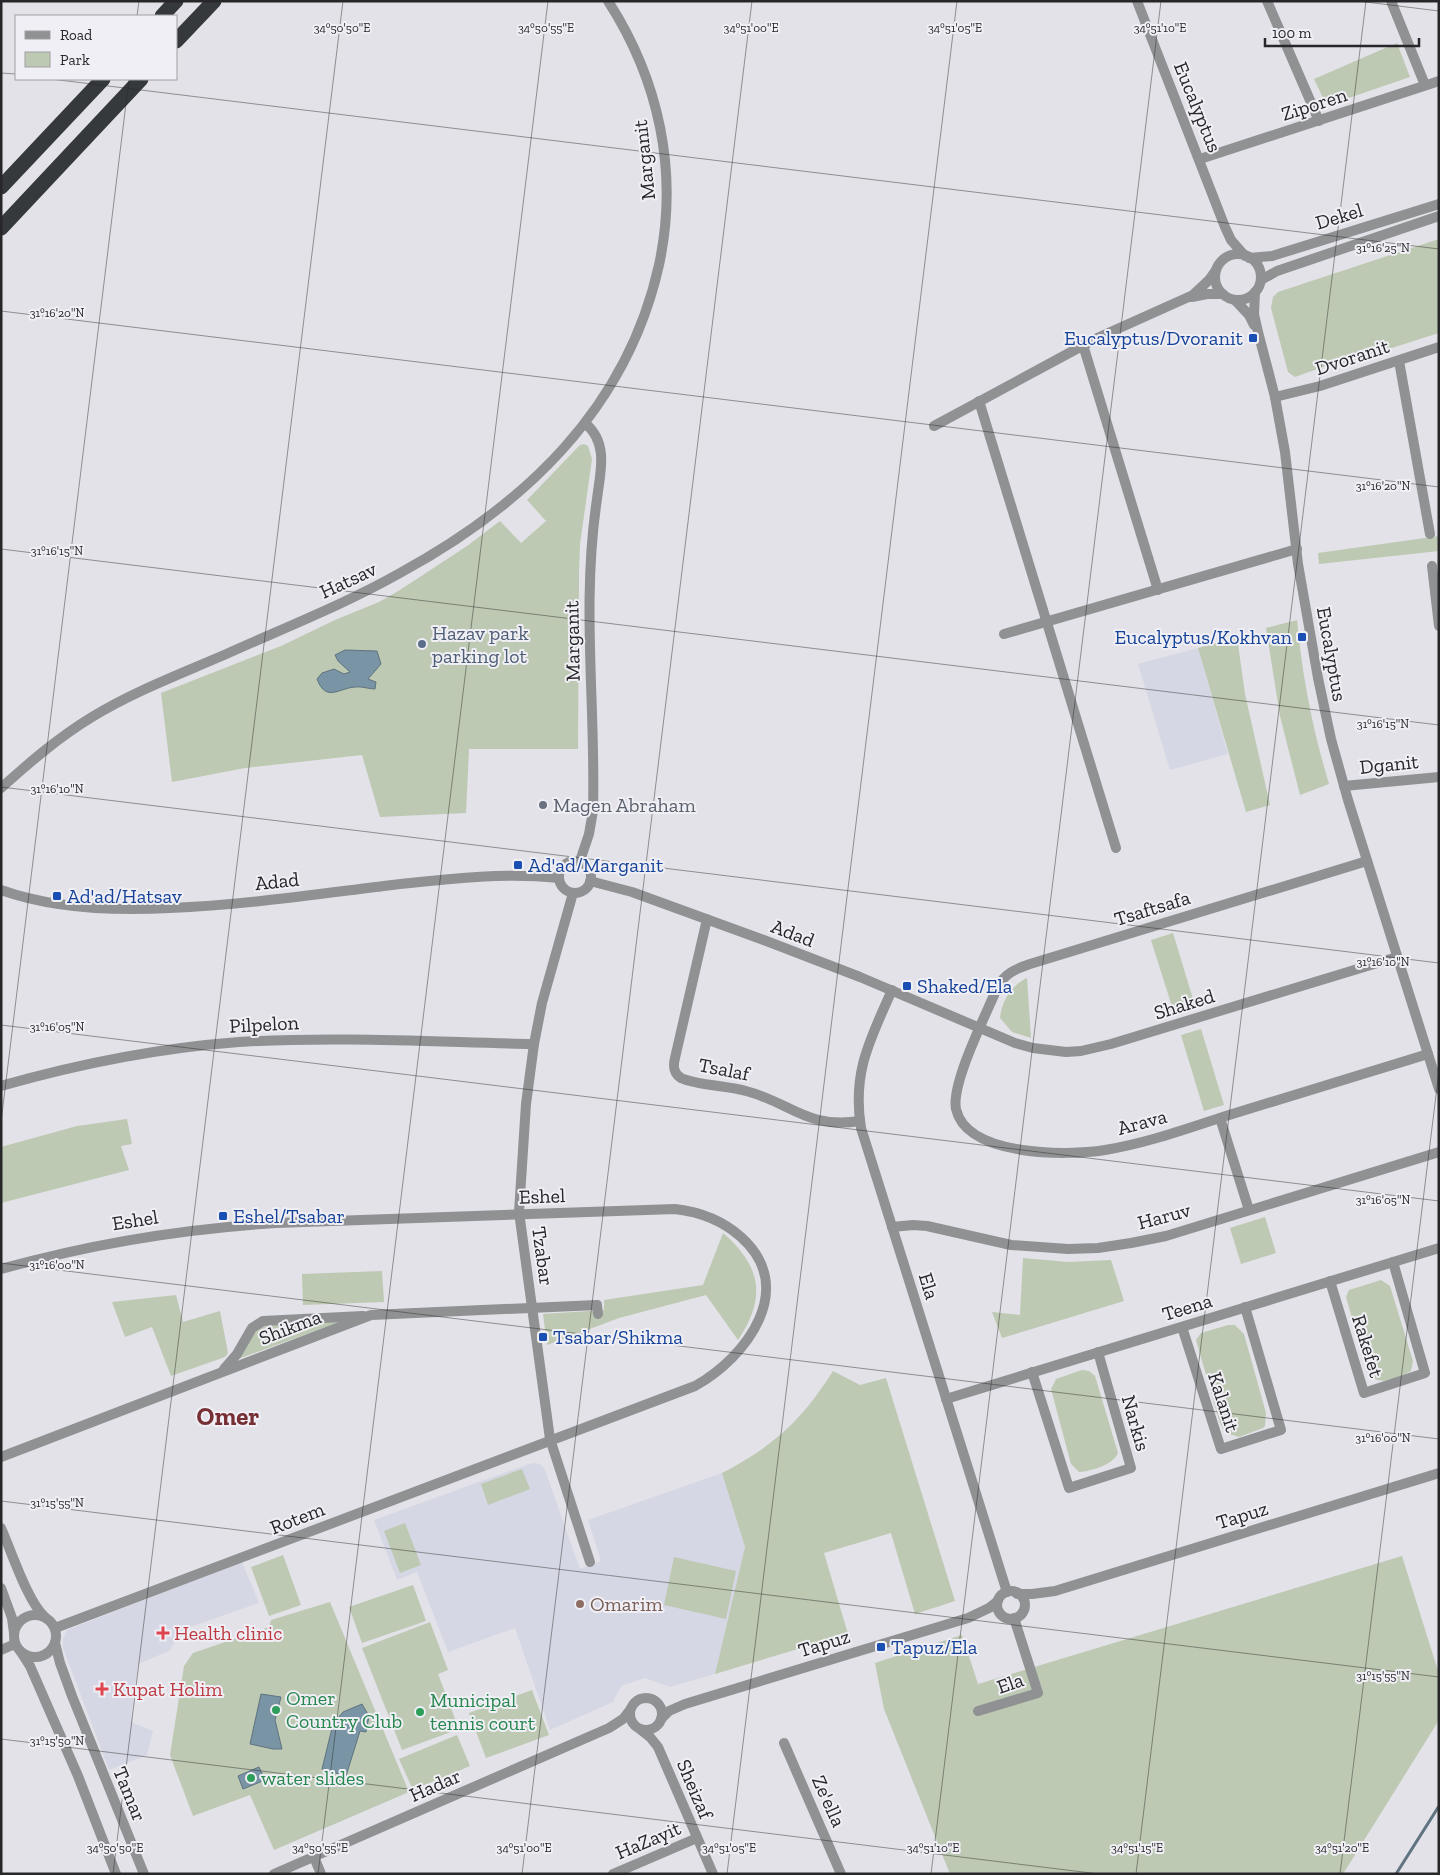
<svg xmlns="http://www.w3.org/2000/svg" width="1440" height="1875" font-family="'Zilla Slab',serif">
	<rect width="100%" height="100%" fill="#e2e2e8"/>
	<!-- built -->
	<g fill="#d6d7e4">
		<polygon points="1198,648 1228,754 1170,770 1138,664"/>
		<polygon points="536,1463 541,1465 545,1470 580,1569 601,1561 588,1520 722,1473 745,1547 715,1674 670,1687 645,1678 621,1686 613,1702 550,1730 515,1628 448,1652 417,1572 397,1580 374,1520 529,1464"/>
		<polygon points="242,1562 259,1603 182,1630 169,1651 138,1664 131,1715 133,1723 153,1731 147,1755 109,1770 63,1648 63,1639 67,1630"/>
	</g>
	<!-- green -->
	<g fill="#bdc9b2">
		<polygon points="1397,43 1410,77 1334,103 1325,102 1314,79"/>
		<polygon points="1439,239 1439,333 1335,366 1334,363 1295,377 1288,372 1271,308 1273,297 1278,292"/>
		<polygon points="584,444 588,446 592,459 580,544 579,573 578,749 469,749 466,813 380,817 362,755 245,768 172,782 161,693 281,646 335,620 379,602 400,590 467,546 500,521 521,543 546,521 527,500 580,445"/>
		<polygon points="1439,536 1439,551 1319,564 1318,553"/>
		<path d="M 1297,620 C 1302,676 1313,731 1329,784 L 1300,795 L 1280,716 L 1266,628 Z"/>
		<polygon points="1237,637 1245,694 1270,805 1246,812 1198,648"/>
		<polygon points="1173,933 1196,1009 1175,1016 1151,940"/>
		<path d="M 1027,978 L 1031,1038 L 1012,1032 L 1000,1018 C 1002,1000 1011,986 1027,978 Z"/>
		<polygon points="1201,1029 1224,1105 1204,1111 1181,1035"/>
		<polygon points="127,1119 132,1144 121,1146 129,1170 1,1203 1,1147 77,1126"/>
		<polygon points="1265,1217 1276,1253 1241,1264 1230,1228"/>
		<path d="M 723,1233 C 761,1266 767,1297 738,1340 L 706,1295 L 619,1318 L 547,1345 L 543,1314 L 604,1310 L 604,1300 L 703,1285 Z"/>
		<polygon points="1023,1258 1068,1262 1111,1260 1124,1301 1002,1338 992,1312 1020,1315"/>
		<polygon points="382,1271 384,1302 303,1305 302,1274"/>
		<path d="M 1381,1280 L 1390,1286 L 1413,1361 L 1411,1371 C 1397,1379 1378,1387 1368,1373 L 1346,1297 L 1349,1290 Z"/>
		<polygon points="176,1295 183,1322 220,1311 228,1353 225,1357 171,1376 152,1327 125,1337 112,1302"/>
		<path d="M 345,1320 L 238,1359 C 244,1349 250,1334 260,1328 C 276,1318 325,1321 345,1320 Z"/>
		<polygon points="1228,1325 1235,1325 1244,1334 1266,1413 1265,1426 1263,1428 1239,1437 1226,1433 1220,1423 1196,1340 1201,1333"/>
		<path d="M 1082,1370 L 1089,1371 L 1095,1376 L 1118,1453 C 1113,1465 1091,1471 1079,1472 L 1071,1464 L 1051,1389 L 1056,1379 Z"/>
		<path d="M 833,1371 L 860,1385 L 886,1378 L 955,1601 L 915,1614 L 891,1533 L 824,1553 L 848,1634 L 715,1674 L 745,1547 L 722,1473 C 774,1446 802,1420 833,1371 Z"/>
		<polygon points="522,1469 530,1489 488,1505 481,1484"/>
		<polygon points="405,1523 421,1565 400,1573 384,1531"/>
		<polygon points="283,1555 301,1605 269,1616 251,1567"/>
		<polygon points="1402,1556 1439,1674 1439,1720 1343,1874 950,1874 884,1709 875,1663 962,1635 978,1684"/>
		<polygon points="674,1557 736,1571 726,1619 664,1605"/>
		<polygon points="413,1585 426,1621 362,1643 349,1607"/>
		<polygon points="330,1602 409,1792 274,1850 250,1795 193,1816 170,1755 184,1666 193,1653 269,1627 271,1620"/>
		<polygon points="430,1622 448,1670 438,1674 459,1729 402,1750 362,1648"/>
		<polygon points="532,1690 549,1735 486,1758 469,1713"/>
		<polygon points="457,1735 470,1766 413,1790 399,1759"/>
	</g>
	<!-- water -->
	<g fill="#7894a5" stroke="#607380">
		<path d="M 345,650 L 377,651 L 381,664 L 368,679 L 376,682 L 375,689 C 369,689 361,686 355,687 C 339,688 326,703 317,679 L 322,673 L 334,669 L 344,674 L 350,672 L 338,661 L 335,655 Z"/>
		<polygon points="261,1694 281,1697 275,1720 282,1749 273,1749 250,1744"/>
		<polygon points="362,1704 369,1716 366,1732 360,1731 346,1776 322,1769 333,1724 343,1712"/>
		<polygon points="259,1767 265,1780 243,1789 238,1776"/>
	</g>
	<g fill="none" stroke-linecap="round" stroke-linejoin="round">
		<!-- stream -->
		<polyline stroke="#607380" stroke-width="3" points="1396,1874 1439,1806"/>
		<!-- minor -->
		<g stroke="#8f9193" stroke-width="10">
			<polyline points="1137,1 1225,227 1231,240 1245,256"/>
			<polyline points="1267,1 1319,121"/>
			<polyline points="1391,1 1425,85"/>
			<polyline points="1200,159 1439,81"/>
			<circle cx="1238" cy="277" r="23"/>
			<polyline points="1249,258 1272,256 1439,204"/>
			<polyline points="1261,280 1277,271 1439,216"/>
			<polyline points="1255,292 1254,314 1258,332 1275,397 1285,452 1298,564 1318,678 1331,739 1348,800 1439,1089"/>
			<polyline points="1192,297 1207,294 1223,294"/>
			<polyline points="1235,300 1249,315 1254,325"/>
			<polyline points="1083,345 1158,590"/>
			<polyline points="1399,361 1430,534"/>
			<polyline points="1275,397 1320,386 1439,347"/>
			<polyline points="979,401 1116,848"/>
			<polyline points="934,426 1095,339 1193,295 1209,280 1216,270"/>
			<polyline points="1432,566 1439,626"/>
			<polyline points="1004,634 1297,549"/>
			<polyline points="1344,786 1439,777"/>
			<path d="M 1,788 C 30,762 59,737 92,717 C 136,690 186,672 233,651 C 289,626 347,603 400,573 C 525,505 627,409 659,265 C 679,172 659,80 608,1"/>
			<circle cx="575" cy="877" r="16"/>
			<path d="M 580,861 L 589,834 L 593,811 C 596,706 581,605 597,499 C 600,473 609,444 586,424"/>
			<path d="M 1367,861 L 1030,964 C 1015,969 1004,974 997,988 C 986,1015 951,1083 956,1109 C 967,1157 1068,1156 1105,1150 C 1148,1143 1188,1128 1229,1115 C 1295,1095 1361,1074 1428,1054"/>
			<polyline points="590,881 632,892 769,942 860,977 1015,1043 1033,1048 1066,1052 1081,1051 1111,1044 1397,957"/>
			<path d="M 1,890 C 54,909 114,911 170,908 C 244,905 318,894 392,885 C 447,879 503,872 558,878"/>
			<polyline points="573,893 542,1003 534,1044 526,1104 519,1212 550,1439 590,1562"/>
			<path d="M 707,919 L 675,1058 C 673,1066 673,1073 681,1078 C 695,1085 729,1086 746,1091 C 792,1103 806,1129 860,1121"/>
			<path d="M 892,990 C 870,1040 852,1072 861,1128 L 1007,1592"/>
			<path d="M 1,1086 C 78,1064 159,1048 239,1042 C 337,1036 435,1042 534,1044"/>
			<polyline points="1220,1118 1249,1210"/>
			<polyline points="892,1227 913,1225 927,1226 1011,1245 1068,1249 1098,1248 1131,1243 1166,1236 1439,1152"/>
			<path d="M 1,1269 C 94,1243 180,1229 276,1223 L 675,1209 C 701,1212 722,1220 741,1237 C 798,1288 747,1357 695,1386 L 55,1628"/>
			<polyline points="1330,1281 1364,1393 1425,1373 1393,1262"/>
			<polyline points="1182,1327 1221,1449 1281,1430 1245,1307"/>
			<polyline points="224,1369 237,1354 252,1328 263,1321 363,1316"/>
			<polyline points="1032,1372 1069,1488 1131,1468 1098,1352"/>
			<polyline points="946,1399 1439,1248"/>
			<polyline points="1,1457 371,1315 597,1305 598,1314"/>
			<path d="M 1,1528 C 11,1550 28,1603 45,1617"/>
			<polyline points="1,1588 12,1618 14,1633"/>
			<circle cx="1011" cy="1605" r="14"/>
			<polyline points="1017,1594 1032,1594 1055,1591 1439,1473"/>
			<circle cx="35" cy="1636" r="21"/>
			<polyline points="55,1643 60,1663 72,1696 144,1874"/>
			<polyline points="1,1650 15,1644"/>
			<polyline points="21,1652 30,1666 78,1776 116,1874"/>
			<circle cx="646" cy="1714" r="16"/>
			<polyline points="978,1711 1038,1693 1014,1618"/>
			<polyline points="661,1719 669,1711 685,1704 968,1618 989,1608 998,1601"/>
			<polyline points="640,1729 650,1737 658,1747 713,1874"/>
			<polyline points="784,1743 841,1874"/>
			<polyline points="314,1857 321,1874"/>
			<polyline points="274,1874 609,1728 623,1719 630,1710"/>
			<polyline points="613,1874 697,1838"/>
		</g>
		<!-- highway -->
		<g stroke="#35393c" stroke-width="15">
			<polyline points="162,16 176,1"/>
			<polyline points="176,41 214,1"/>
			<polyline points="1,187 103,79"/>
			<polyline points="1,228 141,79"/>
		</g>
	</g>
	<!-- ticks -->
	<path fill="none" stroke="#272729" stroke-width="1" stroke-opacity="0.45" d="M 1358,1 L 1439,11M 137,16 L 139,1M 1,73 L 16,74M 51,79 L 1439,249M 1,311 L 1439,487M 1,549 L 1439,725M 1,787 L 1439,963M 1,1025 L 1439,1201M 1,1122 L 129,79M 1,1263 L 1439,1439M 1,1501 L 1439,1677M 1,1739 L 1099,1874M 113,1874 L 343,1M 318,1874 L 548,1M 522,1874 L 752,1M 727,1874 L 957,1M 931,1874 L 1161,1M 1136,1874 L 1366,1M 1340,1874 L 1439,1071"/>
	<!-- markers -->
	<g fill="#1a4fb4" stroke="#efeff5" stroke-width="2">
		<rect x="1248" y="333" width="10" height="10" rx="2.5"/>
		<rect x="1297" y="632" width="10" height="10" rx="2.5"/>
		<rect x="513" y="860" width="10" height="10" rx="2.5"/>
		<rect x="52" y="891" width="10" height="10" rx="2.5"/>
		<rect x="902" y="981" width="10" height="10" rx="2.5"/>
		<rect x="218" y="1211" width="10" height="10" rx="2.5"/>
		<rect x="538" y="1332" width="10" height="10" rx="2.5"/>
		<rect x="876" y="1642" width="10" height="10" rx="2.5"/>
	</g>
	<circle fill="#5c6f8a" stroke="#efeff5" stroke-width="2" cx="422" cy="644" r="5"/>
	<circle fill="#6b7280" stroke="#efeff5" stroke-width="2" cx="543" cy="805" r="5"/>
	<circle fill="#8d6e63" stroke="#efeff5" stroke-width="2" cx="580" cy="1604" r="5"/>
	<g fill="#e0444e" stroke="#efeff5" stroke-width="2">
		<path d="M160.5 1625.5h5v5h5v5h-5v5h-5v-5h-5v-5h5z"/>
		<path d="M99.5 1681.5h5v5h5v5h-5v5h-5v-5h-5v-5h5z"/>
	</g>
	<g fill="#2e9e5b" stroke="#efeff5" stroke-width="2">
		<circle cx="276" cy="1710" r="5"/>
		<circle cx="420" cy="1712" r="5"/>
		<circle cx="251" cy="1778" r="5"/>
	</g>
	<g text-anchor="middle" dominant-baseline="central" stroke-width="4" stroke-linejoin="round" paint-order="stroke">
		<!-- street labels -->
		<g font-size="20" fill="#272729" stroke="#efeff5">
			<text transform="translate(1314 104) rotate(-18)">Ziporen</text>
			<text transform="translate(1198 107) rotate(68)">Eucalyptus</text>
			<text transform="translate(644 160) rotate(-96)">Marganit</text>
			<text transform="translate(1339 216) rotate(-17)">Dekel</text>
			<text transform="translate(1352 357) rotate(-18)">Dvoranit</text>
			<text transform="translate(348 580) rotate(-25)">Hatsav</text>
			<text transform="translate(572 641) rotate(-91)">Marganit</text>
			<text transform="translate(1332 654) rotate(80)">Eucalyptus</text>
			<text transform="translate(1389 764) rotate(-6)">Dganit</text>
			<text transform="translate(277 881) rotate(-6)">Adad</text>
			<text transform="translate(1152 908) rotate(-17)">Tsaftsafa</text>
			<text transform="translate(793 933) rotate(21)">Adad</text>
			<text transform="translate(1184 1004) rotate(-17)">Shaked</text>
			<text transform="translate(264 1024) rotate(-3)">Pilpelon</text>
			<text transform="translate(724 1069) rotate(11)">Tsalaf</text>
			<text transform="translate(1142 1122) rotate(-15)">Arava</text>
			<text transform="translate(542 1196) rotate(-2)">Eshel</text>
			<text transform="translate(1164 1216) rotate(-15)">Haruv</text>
			<text transform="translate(135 1220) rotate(-9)">Eshel</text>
			<text transform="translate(543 1256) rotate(82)">Tzabar</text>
			<text transform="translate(929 1286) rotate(73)">Ela</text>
			<text transform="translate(1187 1307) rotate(-17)">Teena</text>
			<text transform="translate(290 1327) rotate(-21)">Shikma</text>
			<text transform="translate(1368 1346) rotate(73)">Rakefet</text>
			<text transform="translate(1224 1402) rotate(72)">Kalanit</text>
			<text transform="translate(1136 1423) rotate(74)">Narkis</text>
			<text transform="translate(1242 1515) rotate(-17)">Tapuz</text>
			<text transform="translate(297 1518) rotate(-21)">Rotem</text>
			<text transform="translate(824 1643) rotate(-17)">Tapuz</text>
			<text transform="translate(1010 1683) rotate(-19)">Ela</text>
			<text transform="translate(435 1785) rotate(-24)">Hadar</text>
			<text transform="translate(695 1789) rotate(67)">Sheizaf</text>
			<text transform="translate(130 1794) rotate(68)">Tamar</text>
			<text transform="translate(829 1801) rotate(66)">Ze'ella</text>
			<text transform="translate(648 1840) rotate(-23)">HaZayit</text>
		</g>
		<!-- transit labels -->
		<g font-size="20" fill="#164399" stroke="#efeff5" text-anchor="start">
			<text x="1243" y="338" text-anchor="end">Eucalyptus/Dvoranit</text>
			<text x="1292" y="637" text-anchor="end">Eucalyptus/Kokhvan</text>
			<text x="528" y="865">Ad'ad/Marganit</text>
			<text x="67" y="896">Ad'ad/Hatsav</text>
			<text x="917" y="986">Shaked/Ela</text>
			<text x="233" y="1216">Eshel/Tsabar</text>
			<text x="553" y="1337">Tsabar/Shikma</text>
			<text x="891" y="1647">Tapuz/Ela</text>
		</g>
		<!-- service labels -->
		<g font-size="20" fill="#4e5e75" stroke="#efeff5" text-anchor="start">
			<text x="432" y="633">Hazav park<tspan x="432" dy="23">parking lot</tspan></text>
		</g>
		<!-- worship labels -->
		<g font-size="20" fill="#5b616d" stroke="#efeff5" text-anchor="start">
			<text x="553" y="805">Magen Abraham</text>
		</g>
		<!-- education labels -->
		<g font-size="20" fill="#785e54" stroke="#efeff5" text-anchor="start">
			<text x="590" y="1604">Omarim</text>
		</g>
		<!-- health labels -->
		<g font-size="20" fill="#be3a42" stroke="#efeff5" text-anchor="start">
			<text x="174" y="1633">Health clinic</text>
			<text x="113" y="1689">Kupat Holim</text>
		</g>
		<!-- leisure labels -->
		<g font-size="20" fill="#27864d" stroke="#efeff5" text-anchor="start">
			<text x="286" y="1698">Omer<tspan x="286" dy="23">Country Club</tspan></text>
			<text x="430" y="1700">Municipal<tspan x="430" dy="23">tennis court</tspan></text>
			<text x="261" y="1778">water slides</text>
		</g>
		<!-- district labels -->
		<g font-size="25" font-weight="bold" fill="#762f33" stroke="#efeff5">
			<text x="228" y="1416">Omer</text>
		</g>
	</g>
	<g font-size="12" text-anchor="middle" fill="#272729" stroke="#efeff5" stroke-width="4" stroke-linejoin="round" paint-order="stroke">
		<text x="342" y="32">34°50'50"E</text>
		<text x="546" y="32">34°50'55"E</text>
		<text x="751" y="32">34°51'00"E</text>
		<text x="955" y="32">34°51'05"E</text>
		<text x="1160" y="32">34°51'10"E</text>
		<text x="1383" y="252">31°16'25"N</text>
		<text x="57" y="317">31°16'20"N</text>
		<text x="1383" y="490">31°16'20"N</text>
		<text x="57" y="555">31°16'15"N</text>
		<text x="1383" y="728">31°16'15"N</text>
		<text x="57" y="793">31°16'10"N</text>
		<text x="1383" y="966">31°16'10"N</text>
		<text x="57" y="1031">31°16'05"N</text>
		<text x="1383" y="1204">31°16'05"N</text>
		<text x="57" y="1269">31°16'00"N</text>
		<text x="1383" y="1442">31°16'00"N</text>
		<text x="57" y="1507">31°15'55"N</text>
		<text x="1383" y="1680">31°15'55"N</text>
		<text x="57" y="1745">31°15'50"N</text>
		<text x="115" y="1852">34°50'50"E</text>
		<text x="320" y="1852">34°50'55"E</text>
		<text x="524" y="1852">34°51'00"E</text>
		<text x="729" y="1852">34°51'05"E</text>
		<text x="933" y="1852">34°51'10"E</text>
		<text x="1137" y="1852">34°51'15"E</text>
		<text x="1342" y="1852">34°51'20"E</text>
	</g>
	<!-- border -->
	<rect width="1440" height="1875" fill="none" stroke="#272729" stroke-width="5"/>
	<!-- legend -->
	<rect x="15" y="15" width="162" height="65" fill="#efeff5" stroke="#9f9fa3"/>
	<rect x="25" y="31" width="25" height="8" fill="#8f9193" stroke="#9f9fa3"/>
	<text x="60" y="40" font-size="15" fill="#272729">Road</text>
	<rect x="25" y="52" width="25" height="15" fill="#bdc9b2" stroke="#9f9fa3"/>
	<text x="60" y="65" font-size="15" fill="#272729">Park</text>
	<!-- scale -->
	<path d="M1265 38v8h154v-8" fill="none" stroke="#272729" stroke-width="2.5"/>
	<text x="1272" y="38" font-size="15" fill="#272729" stroke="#efeff5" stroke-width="4" paint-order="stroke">100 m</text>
</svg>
